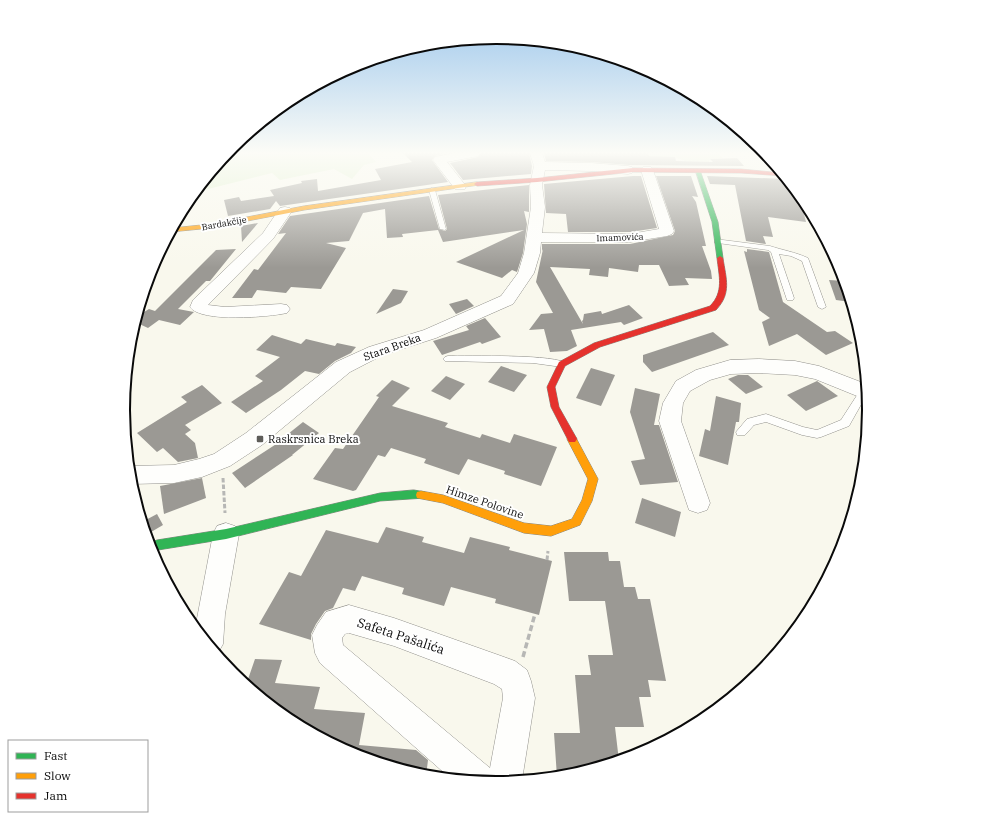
<svg xmlns="http://www.w3.org/2000/svg" width="992" height="820" font-family="'IBM Plex Serif',serif">
	<rect width="100%" height="100%" fill="#f9f8ed"/>
	<!-- green -->
	<g fill="#dfefcd">
		<polygon points="226,153 373,153 369,154 376,162 364,165 352,179 334,169 280,180 272,173 204,190 201,185"/>
		<polygon points="645,153 718,153 723,158 710,159 709,162 685,161 675,157 651,157"/>
	</g>
	<!-- building -->
	<g fill="#9b9994">
		<polygon points="403,153 445,153 435,156 432,160 448,182 280,206 276,201 270,209 228,216 224,200 239,197 241,201 274,196 270,190 302,183 301,181 317,179 318,191 381,180 375,169 412,162"/>
		<polygon points="481,153 529,153 532,166 531,174 463,180 450,163 478,157"/>
		<polygon points="544,153 648,153 649,156 675,157 676,161 713,162 710,159 737,158 744,166 629,165 591,162 546,161"/>
		<polygon points="633,176 641,176 657,228 630,232 568,232 566,214 546,213 544,184"/>
		<polygon points="656,176 691,176 698,197 692,196 696,202 706,246 702,246 711,271 712,279 685,278 689,285 669,286 659,265 639,265 638,272 609,268 608,277 589,275 590,269 550,267 583,324 582,321 583,320 584,314 601,311 602,314 629,305 643,318 624,325 621,322 571,330 577,346 567,351 550,352 544,329 529,330 541,314 553,313 536,282 543,249 542,251 542,244 630,244 673,235 675,231"/>
		<polygon points="707,176 787,179 799,194 806,222 768,217 773,237 763,236 766,244 746,241 735,185 710,184"/>
		<polygon points="529,185 529,212 524,211 527,224 523,253 517,272 512,270 502,278 456,262 524,230 443,242 438,230 402,234 403,237 387,238 385,209 363,213 349,241 326,243 346,248 321,289 291,287 286,293 257,290 252,298 232,298 254,269 258,270 286,233 278,234 290,216 429,196 439,229 445,231 447,229 438,195"/>
		<polygon points="258,223 242,242 241,226"/>
		<polygon points="236,249 210,281 206,281 178,309 194,312 180,325 159,320 148,328 135,322 136,317 149,309 155,311 216,250"/>
		<polygon points="747,249 769,252 783,302 827,332 835,331 853,343 826,355 797,334 769,346 762,322 770,318 759,310 744,251 747,252"/>
		<polygon points="829,280 845,281 851,302 836,300"/>
		<polygon points="393,289 408,291 401,303 376,314"/>
		<polygon points="467,299 474,306 456,314 449,304"/>
		<polygon points="485,318 501,337 482,344 480,342 442,355 433,341 469,330 466,326"/>
		<polygon points="713,332 729,345 652,372 643,362 643,355"/>
		<polygon points="272,335 301,344 306,339 335,346 337,343 356,347 351,353 335,361 319,374 305,371 281,390 246,413 231,402 263,381 255,376 280,357 256,350"/>
		<polygon points="501,366 527,375 514,392 488,382"/>
		<polygon points="591,368 615,375 601,406 576,398"/>
		<polygon points="738,375 748,375 763,387 746,394 728,379"/>
		<polygon points="446,376 465,384 450,400 431,391"/>
		<polygon points="392,380 410,388 392,406 448,423 445,427 480,438 482,434 510,443 514,434 557,447 541,486 504,474 505,471 468,459 459,475 424,463 426,459 391,448 385,457 378,455 356,490 353,491 313,479 335,448 343,449 379,397 376,396"/>
		<polygon points="817,381 838,396 806,411 787,395"/>
		<polygon points="202,385 222,403 185,425 191,430 185,434 195,443 198,458 178,462 163,448 157,452 137,433 187,402 181,397"/>
		<polygon points="635,388 660,394 654,425 659,425 678,482 640,485 631,461 645,459 630,412"/>
		<polygon points="716,396 741,403 739,422 736,422 728,465 699,456 705,429 710,431"/>
		<polygon points="303,422 319,433 292,455 293,455 245,488 232,473 284,439 283,438"/>
		<polygon points="202,478 206,498 164,514 160,486"/>
		<polygon points="642,498 681,512 675,537 635,523"/>
		<polygon points="157,514 163,525 146,535 142,522"/>
		<polygon points="386,527 424,537 422,542 464,553 470,537 510,547 509,550 552,561 539,615 495,603 496,599 451,587 444,606 402,594 404,588 362,576 355,591 343,588 333,608 325,611 316,624 311,634 311,640 259,624 289,572 301,576 326,530 378,543"/>
		<polygon points="564,552 608,552 609,561 620,561 624,587 635,587 638,599 650,599 666,681 648,680 651,697 639,697 644,727 615,727 619,761 569,776 557,777 554,733 580,733 575,675 591,675 588,655 613,655 605,601 569,601"/>
		<polygon points="255,659 282,660 275,683 320,687 314,709 365,713 359,745 416,750 428,760 426,776 353,755 289,720 246,685"/>
	</g>
	<g fill="none" stroke-linecap="round" stroke-linejoin="round">
		<!-- lane casing -->
		<g stroke="#92918c" stroke-width="1">
			<g id="lane">
				<polygon points="432,188 435,190 446,229 445,230 440,229 429,190"/>
				<path d="M 715,239 L 770,246 C 782,250 795,252 808,258 L 826,307 L 822,309 L 818,307 L 802,261 L 791,256 L 779,254 L 794,298 L 793,300 L 787,300 L 771,252 L 768,250 L 718,243 L 715,243 Z"/>
				<path d="M 448,356 C 466,356 559,354 567,364 L 562,367 L 533,363 L 445,361 L 443,359 L 445,357 Z"/>
				<polygon points="864,388 867,388 867,394 849,426 821,437 817,438 802,435 766,422 754,425 745,435 737,435 736,432 747,419 766,414 803,427 817,430 841,420 861,389"/>
			</g>
		</g>
		<!-- street casing -->
		<g stroke="#92918c" stroke-width="1">
			<g id="street">
				<polygon points="454,153 480,153 478,156 447,162 466,186 465,189 455,189 433,160 435,157"/>
				<polygon points="530,153 542,153 545,162 591,163 628,166 632,167 634,170 632,173 628,174 591,171 545,170 542,185 545,207 542,233 630,234 659,229 641,170 643,167 651,167 653,170 674,231 672,234 667,236 630,242 541,242 540,253 534,273 513,304 436,338 383,355 350,372 262,445 230,466 202,477 174,483 131,484 128,466 174,465 199,459 214,454 246,433 336,362 369,347 424,330 501,296 518,273 524,253 531,207 530,185 534,166"/>
				<path d="M 285,207 L 290,208 L 292,211 L 273,239 L 208,305 L 225,307 L 281,304 L 287,305 L 290,309 L 287,313 C 269,317 201,323 190,307 L 193,300 L 263,233 L 280,208 Z"/>
				<polygon points="759,359 795,361 819,366 866,384 868,397 864,398 857,396 815,379 795,375 759,373 731,374 710,380 690,391 683,403 681,421 710,503 707,510 698,513 689,510 659,421 663,403 676,381 696,370 730,360"/>
				<polygon points="226,523 235,526 239,534 225,614 223,644 217,655 195,629 213,534 217,526"/>
				<path d="M 349,605 L 394,618 L 504,657 L 515,661 L 527,670 L 531,681 L 535,698 L 522,780 L 496,783 L 450,778 L 320,663 L 315,653 L 312,635 L 317,625 L 326,612 ZM 349,633 L 394,646 L 494,684 L 502,689 L 503,698 L 490,768 L 343,645 L 342,638 L 345,634 Z"/>
			</g>
		</g>
		<!-- fast casing -->
		<g stroke="#888883" stroke-width="1">
			<g id="fast">
				<polygon points="695,169 700,170 718,222 723,258 722,259 720,260 717,258 712,222"/>
				<polygon points="414,490 425,492 426,495 425,498 380,501 226,539 158,550 151,553 149,543 157,540 226,529 380,493"/>
			</g>
		</g>
		<!-- slow casing -->
		<g stroke="#888883" stroke-width="1">
			<g id="slow">
				<polygon points="477,182 479,183 479,185 304,210 211,228 170,232 172,228 211,224 304,206"/>
				<polygon points="572,435 575,436 598,479 592,501 580,525 551,536 524,533 443,503 417,498 416,495 417,492 421,491 443,495 524,523 551,526 572,519 582,500 588,479 567,439 569,436"/>
			</g>
		</g>
		<!-- jam casing -->
		<g stroke="#888883" stroke-width="1">
			<g id="jam">
				<polygon points="633,168 741,169 782,173 784,176 741,173 633,172 537,182 477,186 474,184 477,182 537,178"/>
				<path d="M 720,256 L 723,258 C 726,279 732,293 716,310 L 600,347 L 565,366 L 555,387 L 559,407 L 577,439 L 575,442 L 569,442 L 551,407 L 547,387 L 559,362 L 594,343 L 710,306 C 724,292 719,276 717,258 Z"/>
			</g>
		</g>
		<!-- path-far1 -->
		<g stroke="#b7b7b5" stroke-width="3" stroke-dasharray="4.5 2" stroke-linecap="butt">
			<polyline points="223,478 225,513"/>
			<polyline points="547,560 548,551"/>
		</g>
		<!-- path -->
		<polyline stroke="#b7b7b5" stroke-width="3.5" stroke-dasharray="6 3" stroke-linecap="butt" points="523,657 535,614"/>
		<!-- lane -->
		<use href="#lane" fill="#fefefc" fill-rule="evenodd"/>
		<!-- street -->
		<use href="#street" fill="#fefefc" fill-rule="evenodd"/>
		<!-- fast -->
		<use href="#fast" fill="#30b455" fill-rule="evenodd"/>
		<!-- slow -->
		<use href="#slow" fill="#ff9f0a" fill-rule="evenodd"/>
		<!-- jam -->
		<use href="#jam" fill="#e5322d" fill-rule="evenodd"/>
	</g>
	<!-- sky -->
	<linearGradient id="sky" x2="0" y2="1"><stop stop-color="#99c5ec"/><stop offset="0.57" stop-color="#fcfcf7"/><stop offset="1" stop-color="#fcfcf7" stop-opacity="0"/></linearGradient>
	<rect width="992" height="268" fill="url(#sky)"/>
	<!-- markers -->
	<rect fill="#5e5d59" stroke="#fff" stroke-width="1.5" x="256" y="435" width="8" height="8" rx="2"/>
	<g text-anchor="middle" dominant-baseline="central" stroke-width="4" stroke-linejoin="round" paint-order="stroke">
		<!-- far-street labels -->
		<g font-size="9" fill="#0a0a0a" stroke="#fff">
			<text transform="translate(224 223) rotate(-10)">Bardakčije</text>
			<text transform="translate(620 237) rotate(-2)">Imamovića</text>
		</g>
		<!-- street labels -->
		<g font-size="11" fill="#0a0a0a" stroke="#fff">
			<text transform="translate(392 347) rotate(-20)">Stara Breka</text>
			<text transform="translate(485 502) rotate(19)">Himze Polovine</text>
		</g>
		<!-- poi labels -->
		<g font-size="11" fill="#0a0a0a" stroke="#fff" text-anchor="start">
			<text x="268" y="439">Raskrsnica Breka</text>
		</g>
		<!-- near-street labels -->
		<g font-size="13" fill="#0a0a0a" stroke="#fff">
			<text transform="translate(401 636) rotate(18)">Safeta Pašalića</text>
		</g>
	</g>
	<!-- crop -->
	<path d="M0 0H992V820H0ZM130 410a366 366 0 1 1 732 0a366 366 0 1 1-732 0Z" fill="#fff" fill-rule="evenodd"/>
	<path fill="none" stroke="#0a0a0a" stroke-width="2" d="M130 410a366 366 0 1 1 732 0a366 366 0 1 1-732 0Z"/>
	<!-- legend -->
	<rect x="8" y="740" width="140" height="72" fill="#ffffff" stroke="#9d9d9d"/>
	<rect x="16" y="753" width="20" height="6" fill="#30b455" stroke="#9d9d9d"/>
	<text x="44" y="760" font-size="12" fill="#0a0a0a">Fast</text>
	<rect x="16" y="773" width="20" height="6" fill="#ff9f0a" stroke="#9d9d9d"/>
	<text x="44" y="780" font-size="12" fill="#0a0a0a">Slow</text>
	<rect x="16" y="793" width="20" height="6" fill="#e5322d" stroke="#9d9d9d"/>
	<text x="44" y="800" font-size="12" fill="#0a0a0a">Jam</text>
</svg>
